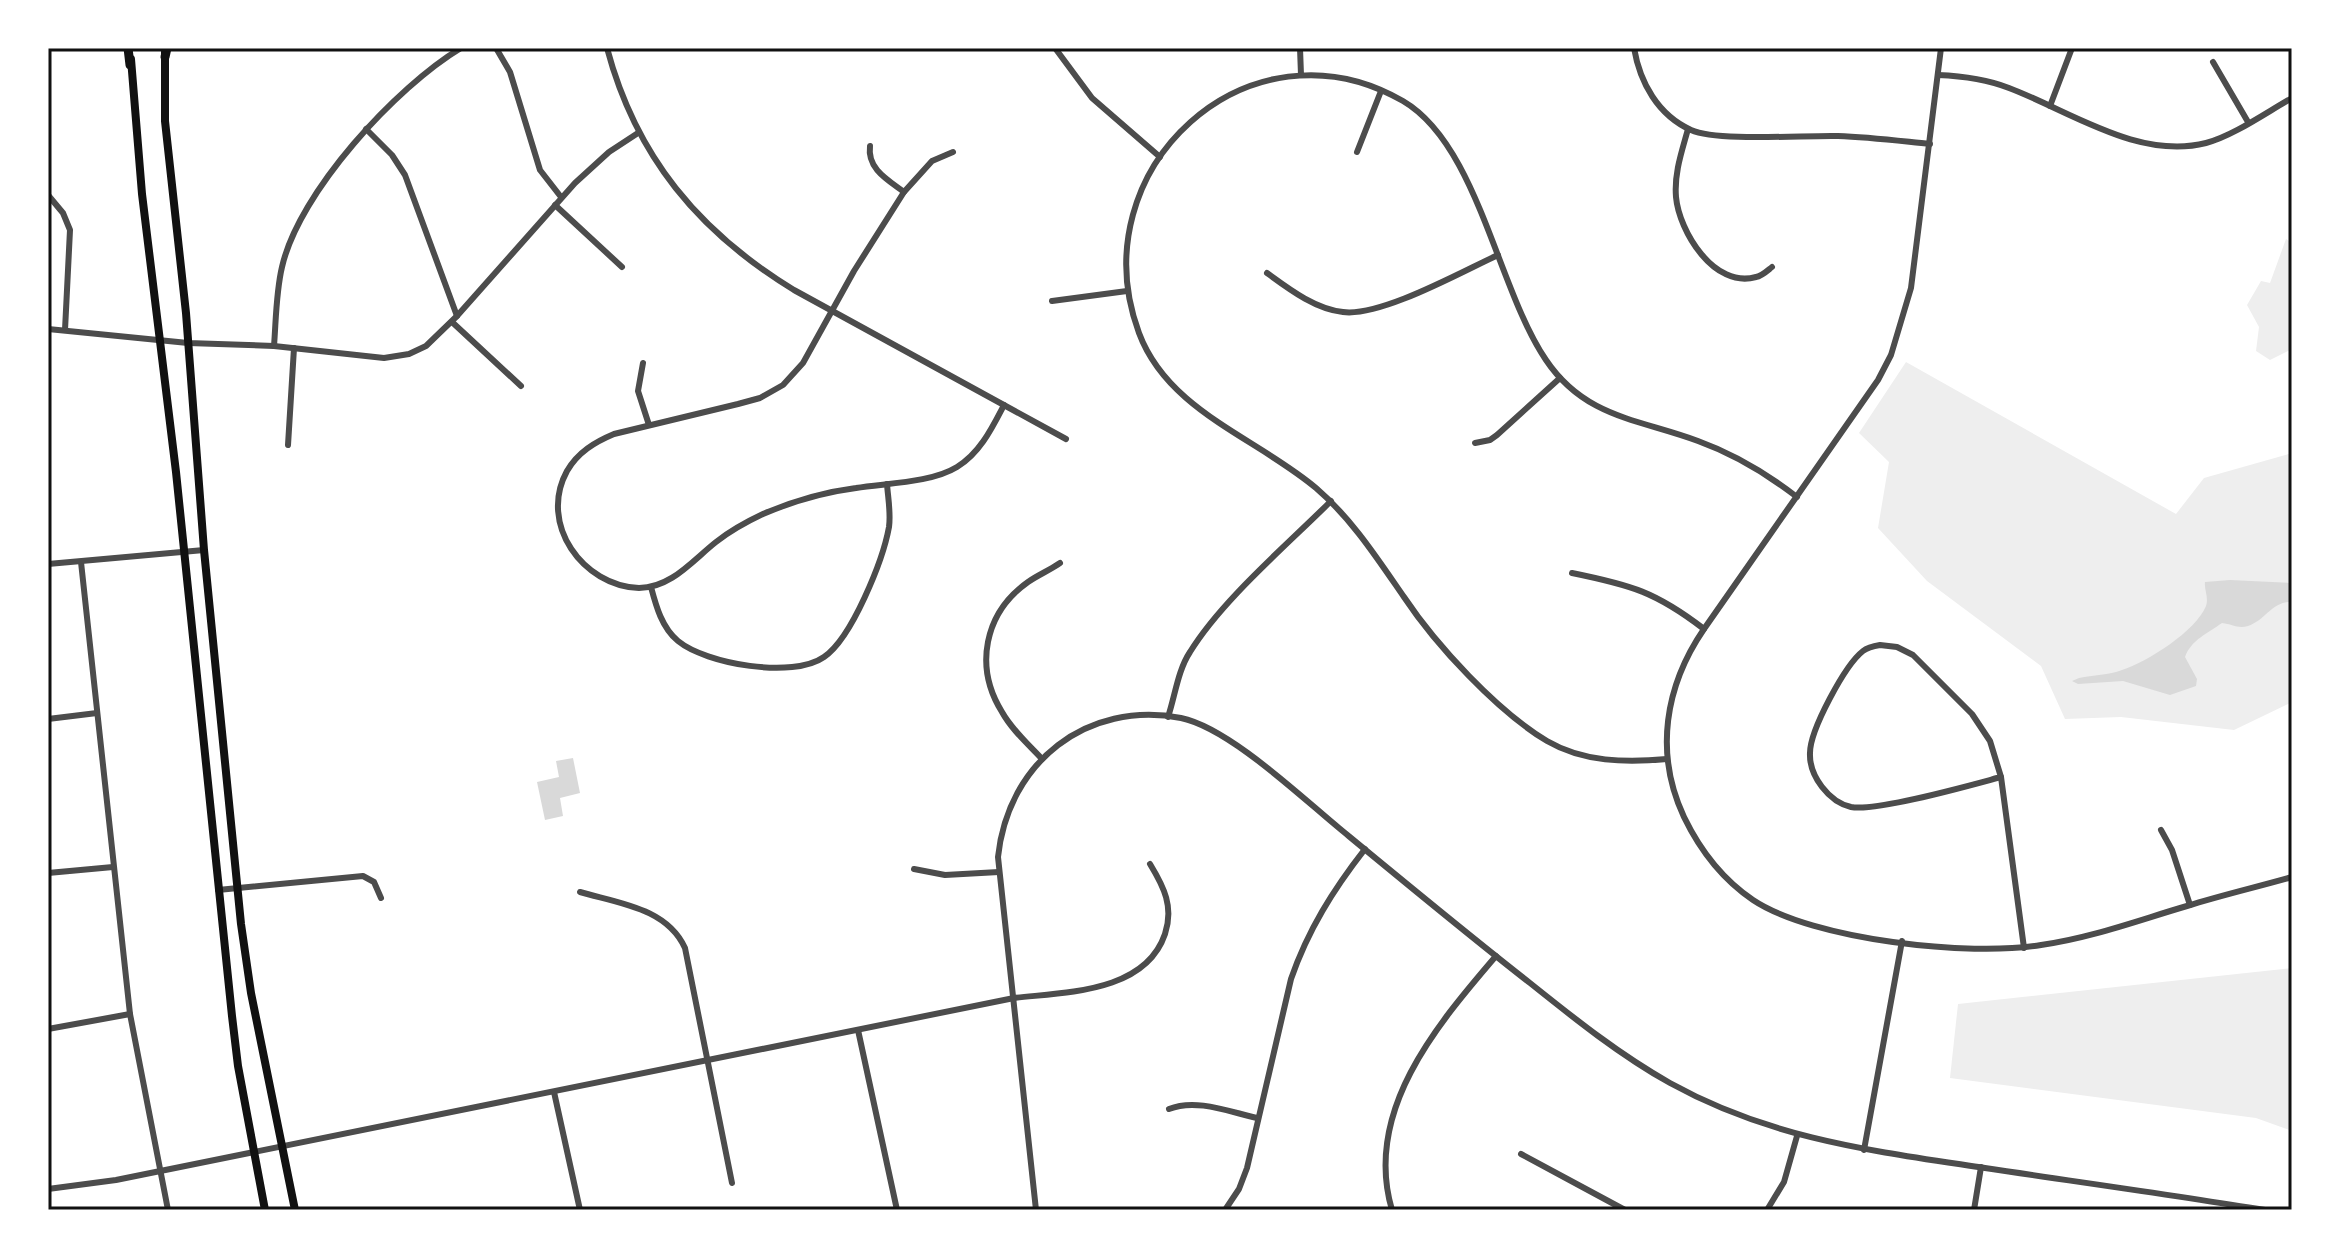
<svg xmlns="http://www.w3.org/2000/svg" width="2340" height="1258" font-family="'PT Sans Narrow',sans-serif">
	<rect width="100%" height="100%" fill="#fff"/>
	<!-- green -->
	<g fill="#eee">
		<polygon points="2286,239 2292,243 2292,349 2270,360 2256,351 2259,327 2247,305 2261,281 2270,283"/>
		<polygon points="1906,362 2176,514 2204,478 2292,453 2292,702 2234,730 2121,717 2065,719 2041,666 1927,581 1878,528 1889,462 1859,433"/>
		<polygon points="2292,968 2292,1131 2256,1118 1950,1078 1958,1004"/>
	</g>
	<!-- water -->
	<g fill="#d9d9d9">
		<path d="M 2230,580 L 2292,583 L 2292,602 C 2272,601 2265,621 2248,626 C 2238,629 2232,624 2222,623 C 2208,633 2191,640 2185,657 L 2197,679 L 2196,686 L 2170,695 L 2123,681 L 2078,684 L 2072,681 L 2079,678 C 2093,675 2109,675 2122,670 C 2147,662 2196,631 2206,606 C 2209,598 2204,590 2205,582 Z"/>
		<polygon points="573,758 580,793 560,798 563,816 545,820 537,782 559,777 556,761"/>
	</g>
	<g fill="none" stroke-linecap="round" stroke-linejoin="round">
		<!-- minor -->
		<g stroke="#4c4c4c" stroke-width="6">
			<polyline points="496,48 510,72 540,170 561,197"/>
			<path d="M 607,48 C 636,157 699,232 794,290 L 1066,439"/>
			<polyline points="1055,48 1092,98 1160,157"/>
			<polyline points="1300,48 1301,75"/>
			<path d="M 1634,48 C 1640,83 1658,115 1691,130 C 1718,142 1804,135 1838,136 C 1869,137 1900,141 1930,144"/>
			<path d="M 1941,48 L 1911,288 L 1891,355 L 1878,380 L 1704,629 C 1665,686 1654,753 1684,817 C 1700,850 1722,879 1753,900 C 1813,940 1970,957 2041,945 C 2091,938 2139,920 2187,906 C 2222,895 2257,887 2292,877"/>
			<polyline points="2213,62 2248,122"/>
			<path d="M 1938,75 C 1963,76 1986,79 2009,88 C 2070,111 2138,160 2206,143 C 2233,136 2267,112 2292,98"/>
			<polyline points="2050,106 2072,48"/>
			<polyline points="366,129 392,155 405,175 457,316"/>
			<path d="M 1688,129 C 1682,151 1674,173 1676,197 C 1679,231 1714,289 1756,277 C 1762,276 1767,271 1772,267"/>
			<path d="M 870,146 C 867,169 888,180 904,192"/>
			<path d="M 953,152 L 932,161 L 904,192 L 854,271 L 803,363 L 783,385 L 760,398 L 738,404 L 614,434 C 595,442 578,452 567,471 C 538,524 583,586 639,588 C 671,588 693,560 716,542 C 730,531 746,522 763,514 C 791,502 825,492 856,488 C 886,483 931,483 957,467 C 980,453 992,428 1004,405"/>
			<polyline points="1357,152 1381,91"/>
			<polyline points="48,195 63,213 70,230 65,330"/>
			<polyline points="555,205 622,267"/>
			<path d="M 1267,273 C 1289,289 1315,309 1343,312 C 1381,317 1461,272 1498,255"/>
			<polyline points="1052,301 1127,291"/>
			<polyline points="452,322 521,386"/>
			<polyline points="48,329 188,343 274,346 384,358 409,354 426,346 457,316 575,183 609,152 638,133"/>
			<path d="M 274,346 C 276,320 276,292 282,267 C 299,192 396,87 461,48"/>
			<polyline points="643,363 638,391 649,425"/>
			<polyline points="1475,443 1490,440 1497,435 1560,378"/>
			<polyline points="288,445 294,348"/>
			<polyline points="81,562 130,1014 168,1210"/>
			<polyline points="48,564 204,550"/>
			<path d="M 1572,573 C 1631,585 1656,592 1704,629"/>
			<path d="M 651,587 C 656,606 662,628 678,641 C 706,664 793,679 824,657 C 852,638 883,560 889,527 C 891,513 888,498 887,484"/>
			<path d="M 1880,645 L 1897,647 L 1913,655 L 1972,714 L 1990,741 L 2001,777 C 1971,785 1876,812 1851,807 C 1829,802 1809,776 1810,753 C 1810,730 1845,665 1863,651 C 1868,647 1874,646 1880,645 Z"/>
			<path d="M 1168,717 C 1175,696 1178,670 1190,652 C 1222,600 1287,545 1331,501"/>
			<polyline points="48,719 97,713"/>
			<path d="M 1042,759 C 1028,744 1012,730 1002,712 C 974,667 984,613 1028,582 C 1038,575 1050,570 1060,563"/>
			<path d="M 1667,759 C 1626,763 1583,762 1547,741 C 1497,711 1436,645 1404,597 C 1377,558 1352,519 1316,488 C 1257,438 1168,411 1139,333 C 1078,169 1249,12 1403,101 C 1478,145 1497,288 1546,360 C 1585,418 1639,419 1698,441 C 1734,454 1766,473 1797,497"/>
			<polyline points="2001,777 2024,948"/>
			<polyline points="2161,830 2172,850 2190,905"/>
			<polyline points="914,869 945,875 999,872"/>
			<polyline points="48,873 113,867"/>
			<polyline points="218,890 363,876 374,882 381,898"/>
			<path d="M 580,892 C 618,903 667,908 685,948 L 732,1183"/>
			<polyline points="48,1029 130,1014"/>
			<polyline points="858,1030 897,1210"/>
			<polyline points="554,1092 580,1210"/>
			<path d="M 1169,1109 C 1196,1098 1230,1112 1257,1118"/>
			<polyline points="1864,1150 1902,941"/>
			<polyline points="1521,1154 1625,1210"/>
			<path d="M 48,1189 L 116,1180 L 1014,998 C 1065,992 1145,993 1165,934 C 1174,907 1164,887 1150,864"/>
			<path d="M 1036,1210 L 998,857 C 1008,762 1087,700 1181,718 C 1229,728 1300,796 1339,828 C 1402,880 1466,933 1530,983 C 1575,1019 1620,1055 1670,1083 C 1771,1139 1873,1151 1985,1168 C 2078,1182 2172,1195 2265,1210"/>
			<path d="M 1225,1210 L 1239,1189 L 1247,1168 L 1291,979 C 1308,930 1333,890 1365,849"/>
			<path d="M 1392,1210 C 1363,1112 1436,1026 1496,956"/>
			<polyline points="1767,1210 1784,1182 1797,1136"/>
			<polyline points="1974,1210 1981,1167"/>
		</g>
		<!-- secondary -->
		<g stroke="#111" stroke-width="8">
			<polyline points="165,52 165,121 186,313 204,550 241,924 251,993 295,1210"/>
			<polyline points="131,59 142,194 176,472 232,1016 238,1066 265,1210"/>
		</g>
		<!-- primary -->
		<g stroke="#111" stroke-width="9">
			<polyline points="128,48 130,65"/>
			<polyline points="165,57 167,48"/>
		</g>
	</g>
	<!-- border -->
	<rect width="2340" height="1258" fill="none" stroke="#ffffff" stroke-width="100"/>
	<rect x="50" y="50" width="2240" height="1158" fill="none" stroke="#111" stroke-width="3"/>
</svg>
